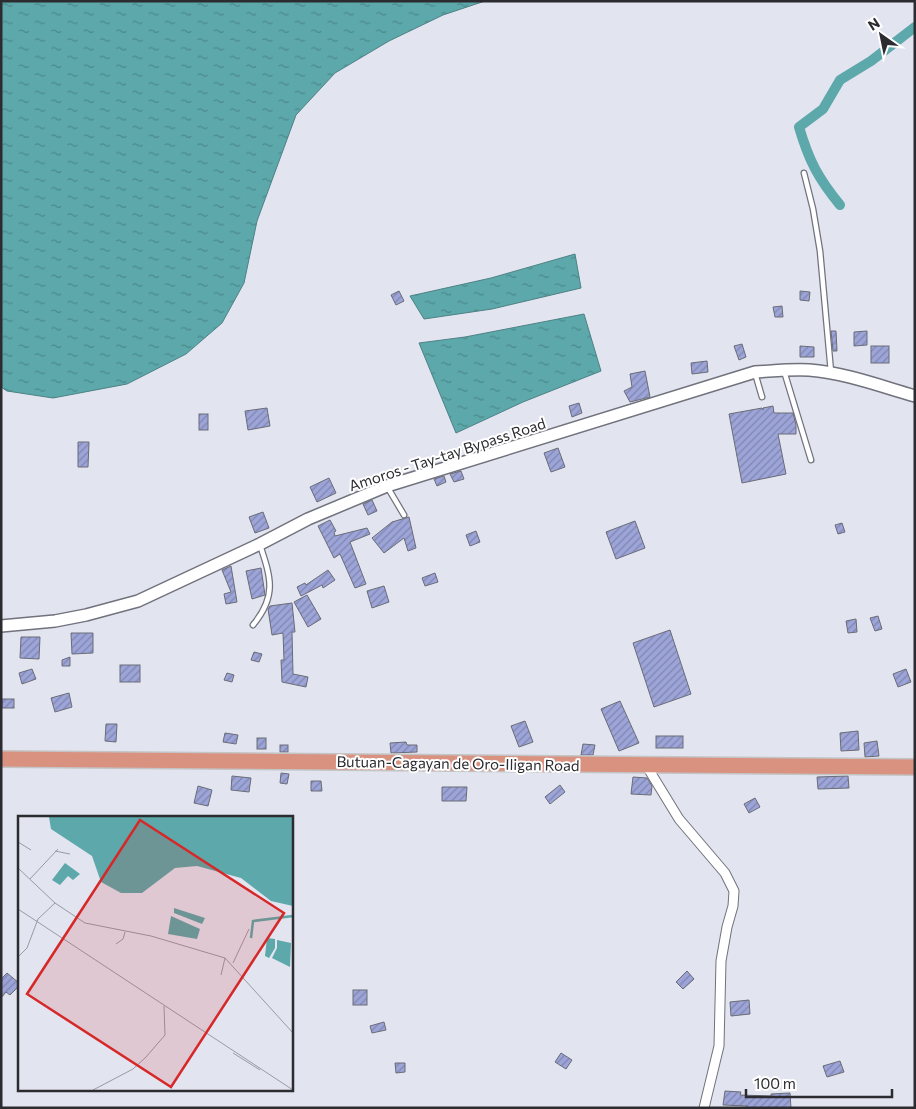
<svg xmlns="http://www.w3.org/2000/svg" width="916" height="1109" font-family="Commissioner,sans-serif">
	<defs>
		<pattern id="water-ripples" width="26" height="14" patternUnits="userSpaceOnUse" patternTransform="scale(1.25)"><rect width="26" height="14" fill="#5ca8aa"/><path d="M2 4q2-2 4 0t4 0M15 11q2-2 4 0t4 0" fill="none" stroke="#4c898b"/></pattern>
		<pattern id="building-hatch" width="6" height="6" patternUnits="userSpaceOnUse" patternTransform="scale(1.25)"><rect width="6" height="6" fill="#9ca4d8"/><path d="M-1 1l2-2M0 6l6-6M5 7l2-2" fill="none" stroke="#7f86b0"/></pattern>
	</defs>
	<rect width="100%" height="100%" fill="#e2e4f0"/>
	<!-- water -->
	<g fill="url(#water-ripples)" stroke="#4d8285">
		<polygon points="1,1 485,1 443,15 389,41 335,73 296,115 257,221 244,283 222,323 186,354 127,384 53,398 7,391 1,387"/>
		<polygon points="575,254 581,288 492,309 424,319 410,296 491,278"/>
		<polygon points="584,314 601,371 523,402 456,433 419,343 465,337"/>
	</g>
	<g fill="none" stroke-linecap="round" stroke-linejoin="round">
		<!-- canal -->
		<path stroke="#5ca8aa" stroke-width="10" d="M 840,205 C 818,178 809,161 799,127 L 823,109 L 840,80 L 871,61 L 915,27"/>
	</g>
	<!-- building -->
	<g fill="url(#building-hatch)" stroke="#6a6c76">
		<polygon points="399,291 404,301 396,305 391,295"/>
		<polygon points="800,291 810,292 809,301 800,300"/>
		<polygon points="782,306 783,317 775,317 773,307"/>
		<polygon points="831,331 836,331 837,351 833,351"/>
		<polygon points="867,331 867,345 854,346 854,332"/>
		<polygon points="742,344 746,357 739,360 734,346"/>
		<polygon points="800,346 814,347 814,357 800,357"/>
		<rect x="871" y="346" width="18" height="17"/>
		<polygon points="707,361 708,372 692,374 691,363"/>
		<polygon points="645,371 650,397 630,402 624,391 632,387 630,374"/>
		<polygon points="579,403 582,413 572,417 569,406"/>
		<polygon points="773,406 774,413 793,413 796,425 796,434 778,434 786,474 742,483 729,414 762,408 763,410 763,408"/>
		<polygon points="267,408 270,426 248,430 245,411"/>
		<rect x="199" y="414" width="9" height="16"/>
		<polygon points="78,442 89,442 88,467 78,467"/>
		<polygon points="558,448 565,467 551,472 544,453"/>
		<polygon points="461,471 464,479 454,482 450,474"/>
		<polygon points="444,476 446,482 437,486 434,479"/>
		<polygon points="329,478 336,493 317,502 310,487"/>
		<polygon points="372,500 377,511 368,515 363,504"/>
		<polygon points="263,512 269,528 255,533 249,517"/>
		<polygon points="409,517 416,548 408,551 404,538 384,553 372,538 392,522"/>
		<polygon points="330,520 336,531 334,532 335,536 367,528 370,534 350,542 366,584 355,588 340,554 334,558 318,526"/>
		<polygon points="635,521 645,548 616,559 606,532"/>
		<polygon points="842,523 845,532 838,534 835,525"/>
		<polygon points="476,531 480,542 470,546 466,535"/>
		<polygon points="231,566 237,602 226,604 224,594 231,592 222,570"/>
		<polygon points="261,568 265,595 252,599 246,571"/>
		<polygon points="328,570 335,580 323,588 322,585 301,596 297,587 305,583 306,585"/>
		<polygon points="435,573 438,582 425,586 422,578"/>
		<polygon points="384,586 389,602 372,608 367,591"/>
		<polygon points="307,595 321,619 308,627 294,602"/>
		<polygon points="292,603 295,632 292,632 293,674 308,677 306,687 282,682 281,660 284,660 283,633 272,635 268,609 270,606"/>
		<polygon points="878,616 882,629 875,631 870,618"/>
		<polygon points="856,619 857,632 848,633 846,621"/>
		<polygon points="670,630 691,694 654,707 633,643"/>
		<polygon points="71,633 93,633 93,653 72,654"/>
		<polygon points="21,637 40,637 39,659 20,658"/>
		<polygon points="254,652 262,654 259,662 251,660"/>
		<polygon points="70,657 70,666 62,666 62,660"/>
		<rect x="120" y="665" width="20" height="17"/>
		<polygon points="32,669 36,679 22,684 19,673"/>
		<polygon points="906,669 911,682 898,687 893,674"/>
		<polygon points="227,673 234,675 232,682 224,680"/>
		<polygon points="69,693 72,707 55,712 51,698"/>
		<rect x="2" y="699" width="12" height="9"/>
		<polygon points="620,701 639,743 619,751 601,709"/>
		<polygon points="525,721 533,742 519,747 511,726"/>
		<polygon points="106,724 117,724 116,742 105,741"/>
		<polygon points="858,731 859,750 841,751 840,733"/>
		<polygon points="225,733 238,735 236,744 223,742"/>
		<rect x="656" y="736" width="27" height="12"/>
		<rect x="257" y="738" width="9" height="11"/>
		<polygon points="877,741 879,756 865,757 864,743"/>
		<polygon points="406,742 407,745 417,745 417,752 391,753 390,743"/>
		<polygon points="583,744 595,745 593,755 581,755"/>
		<rect x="280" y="745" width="8" height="7"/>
		<polygon points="281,773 289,774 287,784 280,783"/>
		<polygon points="232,776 251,778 249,792 231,790"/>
		<polygon points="848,776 849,788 818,789 817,777"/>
		<polygon points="633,777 647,778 652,786 651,795 631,794"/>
		<polygon points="311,781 321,781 322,791 311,791"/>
		<polygon points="560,785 565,792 550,804 545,797"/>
		<polygon points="198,786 212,790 208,806 194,803"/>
		<polygon points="442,787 467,787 466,801 442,801"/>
		<polygon points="755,798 760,807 749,813 744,804"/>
		<polygon points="687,971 694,979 683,989 676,982"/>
		<polygon points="7,973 19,983 19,986 10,995 6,992 1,998 1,979"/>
		<rect x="353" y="990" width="14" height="15"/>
		<polygon points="749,1000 750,1014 731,1016 730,1002"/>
		<polygon points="384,1022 386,1030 372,1033 370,1026"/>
		<polygon points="561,1053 572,1060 566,1069 555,1062"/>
		<polygon points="840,1061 844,1072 827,1077 823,1066"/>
		<polygon points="395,1063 405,1063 405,1072 396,1073"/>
		<polygon points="725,1091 741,1092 740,1095 771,1096 771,1094 790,1093 791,1108 747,1108 747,1106 723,1105"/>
	</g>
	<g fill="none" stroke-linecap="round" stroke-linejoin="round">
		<!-- lane casing -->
		<g stroke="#70727c" stroke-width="7">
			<g id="lane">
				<polyline points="804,173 813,209 820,251 831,372"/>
				<polyline points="784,371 811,460"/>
				<polyline points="755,373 762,397"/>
				<polyline points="388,488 404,515"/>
				<path d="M 253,625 C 277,596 271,578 260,545"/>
			</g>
		</g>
		<!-- street casing -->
		<g stroke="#70727c" stroke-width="11">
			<polyline id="street" points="646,765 679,819 725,873 734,891 733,906 727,927 721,961 719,1046 704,1108"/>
		</g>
		<!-- secondary casing -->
		<g stroke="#70727c" stroke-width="14">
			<path id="secondary" d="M 1,626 L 55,621 L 86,615 L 138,601 L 260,544 L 308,519 L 387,486 L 755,372 C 773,371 791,369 809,370 C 846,373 880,386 915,396"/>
		</g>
		<!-- highway casing -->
		<g stroke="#c4c4c5" stroke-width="18">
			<polyline id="highway" points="1,759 915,767"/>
		</g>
		<!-- lane -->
		<use href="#lane" stroke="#fff" stroke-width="4.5"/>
		<!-- street -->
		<use href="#street" stroke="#fff" stroke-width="9"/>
		<!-- secondary -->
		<use href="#secondary" stroke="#fff" stroke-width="11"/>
		<!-- highway -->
		<use href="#highway" stroke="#d99180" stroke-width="15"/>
	</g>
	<g text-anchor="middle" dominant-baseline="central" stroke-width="4" stroke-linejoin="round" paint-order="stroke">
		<!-- street labels -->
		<g font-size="15" fill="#2b2b30" stroke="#fff">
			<text transform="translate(447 454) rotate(-18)">Amoros - Tay-tay Bypass Road</text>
			<text transform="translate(458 763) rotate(1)">Butuan-Cagayan de Oro-Iligan Road</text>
		</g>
	</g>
	<!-- overview -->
	<g transform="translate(18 816)">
		<rect width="275" height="275" fill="#e2e4f0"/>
		<path d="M 31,1 L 275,1 L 275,90 L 253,85 L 223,62 L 179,50 L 157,52 L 124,77 L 103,77 L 83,66 L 74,40 L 33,13 ZM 47,47 L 62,58 L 55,64 L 50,60 L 42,69 L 34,64 ZM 156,92 L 187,102 L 184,108 L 156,97 ZM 153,100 L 182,113 L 179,123 L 150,118 ZM 249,122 L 257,123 L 257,132 L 251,142 L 247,140 ZM 259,124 L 273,127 L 272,151 L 254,142 L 259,132 Z" fill="#5ca8aa"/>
		<path fill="none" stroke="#5ca8aa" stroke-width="2.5" d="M 233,122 L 235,105 L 275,100"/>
		<path fill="none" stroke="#999aa3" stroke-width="1" d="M 0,26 L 13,34M 37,35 L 52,38M 0,52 L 37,87 L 67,107 L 133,120 L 207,142 L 275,217M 12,63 L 40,33M 0,93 L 275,274M 98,128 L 105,123 L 107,116M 0,141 L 9,132 L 20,103 L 37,87M 215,147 L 231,113M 203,159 L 207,142M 215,237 L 242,254M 75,274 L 115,253 L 128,241 L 147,219 L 146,190"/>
		<path fill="#d62828" fill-opacity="0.15" stroke="#d62828" stroke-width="2.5" d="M 122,4 L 266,97 L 153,271 L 9,178 Z"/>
		<rect width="275" height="275" fill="none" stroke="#2b2b30" stroke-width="2.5"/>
	</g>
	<!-- border -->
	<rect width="916" height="1109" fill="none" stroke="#2b2b30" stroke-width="5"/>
	<!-- north arrow -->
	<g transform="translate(881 35) rotate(327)" stroke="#ffffff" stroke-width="4" paint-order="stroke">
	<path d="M0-4L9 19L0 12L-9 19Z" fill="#2b2b30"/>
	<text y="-8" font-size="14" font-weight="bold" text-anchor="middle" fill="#2b2b30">N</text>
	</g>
	<!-- scale -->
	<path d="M746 1089v8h146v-8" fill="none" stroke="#2b2b30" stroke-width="2.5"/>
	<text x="754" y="1089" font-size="15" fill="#2b2b30" stroke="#ffffff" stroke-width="4" paint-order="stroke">100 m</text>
</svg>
